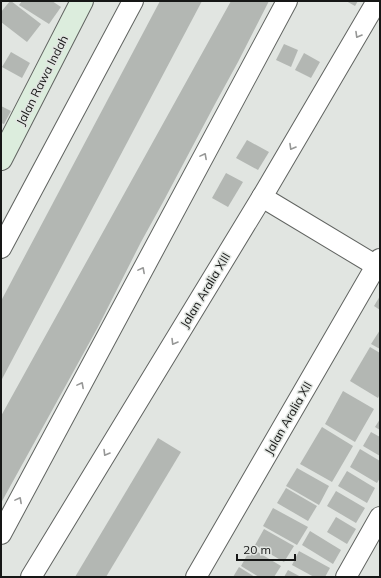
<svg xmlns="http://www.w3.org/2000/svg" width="381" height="578" font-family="Mulish,sans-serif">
	<rect width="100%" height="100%" fill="#e1e5e1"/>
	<!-- building -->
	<g fill="#b3b7b3">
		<polygon points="10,1 11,1 41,24 27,42 1,22 1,12"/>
		<polygon points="22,1 52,1 61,7 49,24 19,5"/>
		<polygon points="160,1 202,1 1,381 1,301"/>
		<polygon points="231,1 269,1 238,62 215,104 162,204 141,242 98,327 1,503 1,416"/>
		<polygon points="346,1 358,1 355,6"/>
		<polygon points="284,44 298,50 291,67 276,60"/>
		<polygon points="11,52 30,63 22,78 2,67"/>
		<polygon points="304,53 320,62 311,78 295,70"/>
		<polygon points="1,106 11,111 4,124 1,123"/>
		<polygon points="247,140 269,152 258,170 236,158"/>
		<polygon points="226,173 243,182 228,207 212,198"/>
		<polygon points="380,296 380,310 374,306"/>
		<polygon points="380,330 380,349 371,344"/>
		<polygon points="370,347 380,353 380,394 378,398 350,381"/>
		<polygon points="343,391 374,409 355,442 325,424"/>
		<polygon points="380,419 380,430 375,427"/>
		<polygon points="322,427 353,446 332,482 300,464"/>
		<polygon points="371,432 380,437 380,456 363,446"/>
		<polygon points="158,438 181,452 106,577 75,577"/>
		<polygon points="360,449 380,461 380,478 377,483 350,467"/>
		<polygon points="297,468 329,486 319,505 286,486"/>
		<polygon points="347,471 375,488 367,503 338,486"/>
		<polygon points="286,488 317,506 308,521 277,503"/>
		<polygon points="336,491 365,508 356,523 327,506"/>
		<polygon points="273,508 308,527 297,545 263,526"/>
		<polygon points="336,517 356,529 347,544 327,532"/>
		<polygon points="264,529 294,546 284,562 255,545"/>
		<polygon points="310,531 341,550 333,564 302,545"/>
		<polygon points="251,548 281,566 274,577 259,577 241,566"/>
		<polygon points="299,551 330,568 325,577 314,577 292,565"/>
		<polygon points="239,567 255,577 233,577"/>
		<polygon points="288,570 301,577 284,577"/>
	</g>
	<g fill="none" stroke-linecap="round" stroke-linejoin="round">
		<!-- street casing -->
		<g stroke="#616461" stroke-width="22">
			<g id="street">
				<polyline points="262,197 380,268"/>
				<polyline points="1,248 133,1"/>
				<polyline points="1,534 287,1"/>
				<polyline points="31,577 262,197 377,1"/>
				<polyline points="196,577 380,259"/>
				<polyline points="346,577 380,517"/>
			</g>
		</g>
		<!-- secondary casing -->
		<g stroke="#616461" stroke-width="24">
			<polyline id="secondary" points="1,159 82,1"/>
		</g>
		<!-- street -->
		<use href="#street" stroke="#fff" stroke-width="20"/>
		<!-- secondary -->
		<use href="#secondary" stroke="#dceddd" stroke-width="22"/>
	</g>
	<!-- one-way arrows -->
	<defs><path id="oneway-chevron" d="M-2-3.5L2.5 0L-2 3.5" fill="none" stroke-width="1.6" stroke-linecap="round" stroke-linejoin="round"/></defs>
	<g stroke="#969796">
		<use href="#oneway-chevron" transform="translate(358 35) rotate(120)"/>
		<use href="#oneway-chevron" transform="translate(292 147) rotate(120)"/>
		<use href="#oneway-chevron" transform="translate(204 156) rotate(-62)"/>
		<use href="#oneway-chevron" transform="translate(142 270) rotate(-62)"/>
		<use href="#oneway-chevron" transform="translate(174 342) rotate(121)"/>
		<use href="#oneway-chevron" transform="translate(81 385) rotate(-62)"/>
		<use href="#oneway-chevron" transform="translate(106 453) rotate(121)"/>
		<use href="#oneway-chevron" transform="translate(19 500) rotate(-62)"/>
	</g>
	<g text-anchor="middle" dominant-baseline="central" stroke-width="3" stroke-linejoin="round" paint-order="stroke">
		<!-- street labels -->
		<g font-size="12" fill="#161716" stroke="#e1e5e1">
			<text transform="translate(42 80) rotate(-63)">Jalan Rawa Indah</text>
			<text transform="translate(205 290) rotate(-59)">Jalan Aralia XIII</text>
			<text transform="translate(288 418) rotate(-60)">Jalan Aralia XII</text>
		</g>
	</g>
	<!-- border -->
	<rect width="381" height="578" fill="none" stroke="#161716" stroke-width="4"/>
	<!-- scale -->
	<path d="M237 554v6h58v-6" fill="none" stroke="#161716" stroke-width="2"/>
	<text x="243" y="554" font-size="12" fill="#161716" stroke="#e1e5e1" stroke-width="3" paint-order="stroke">20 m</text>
</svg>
